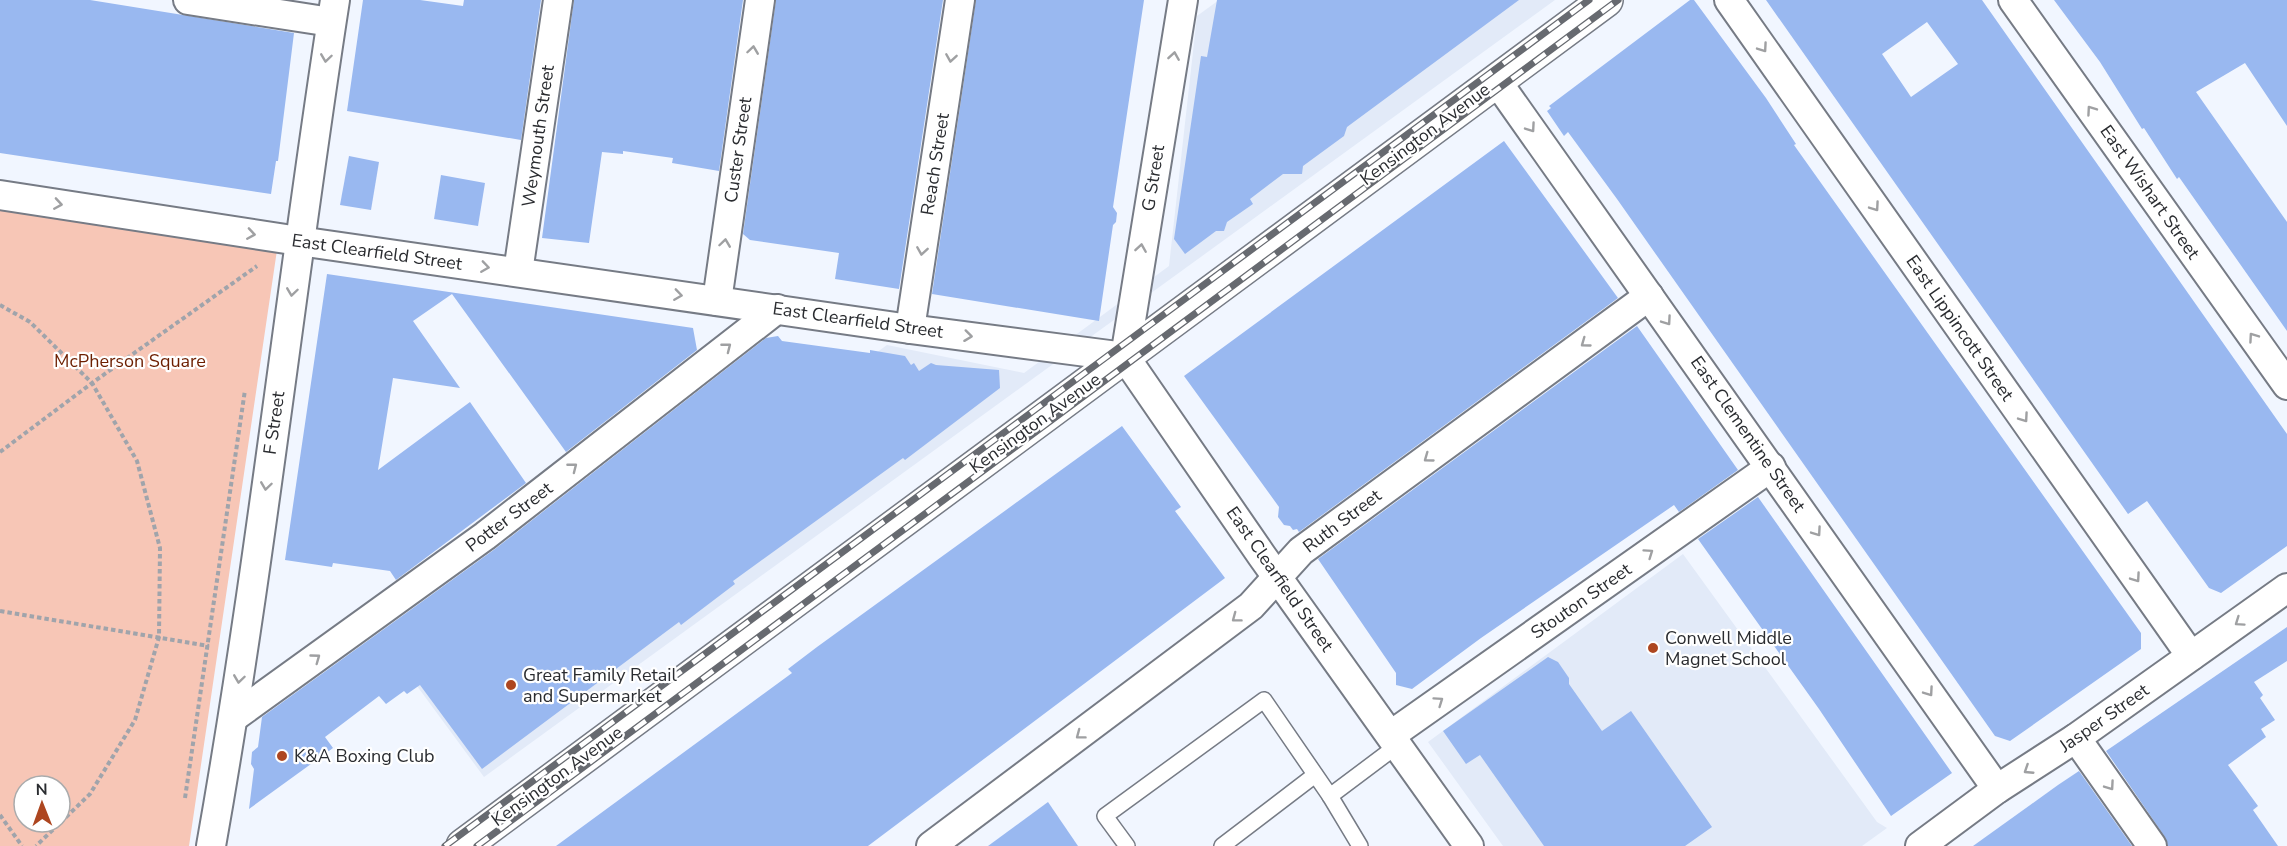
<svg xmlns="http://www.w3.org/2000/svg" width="2287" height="846" font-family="'Nunito Sans',sans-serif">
	<rect width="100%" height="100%" fill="#f1f6ff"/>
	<!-- built -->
	<g fill="#e2eaf8">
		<polygon points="1219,0 1555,0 484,777 417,686 887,345 1024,373 1169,266 1197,16"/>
		<polygon points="1683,554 1877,822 1887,828 1862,846 1503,846 1428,742"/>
	</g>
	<!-- green -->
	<path fill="#f7c6b6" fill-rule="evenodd" d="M 0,210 L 277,250 L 189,846 L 0,846 ZM 24,786 L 60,786 L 60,822 L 24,822 Z"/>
	<!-- building -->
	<g fill="#99b8f0" fill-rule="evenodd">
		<polygon points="0,0 90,0 294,33 278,161 276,161 271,194 0,153"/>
		<polygon points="363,0 420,0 463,6 464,0 541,0 521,140 347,111"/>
		<polygon points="574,0 743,0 719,171 672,163 673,158 623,151 623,154 602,152 589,243 542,238"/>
		<polygon points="776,0 943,0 899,289 835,279 839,253 750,240 743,234"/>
		<polygon points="976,0 1144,0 1113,207 1117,213 1116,222 1113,225 1099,321 932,294"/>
		<polygon points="1217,0 1519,0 1347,127 1344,136 1303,166 1302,174 1283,174 1250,199 1253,204 1227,222 1224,231 1216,231 1185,254 1174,239 1201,56 1207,57"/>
		<polygon points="1690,0 1694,0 1766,98 1796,144 1794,145 2141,633 2141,649 2010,741 1995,736 1617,199 1568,132 1564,136 1547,111 1551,108 1549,106"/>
		<path d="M 1766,0 L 1982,0 L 2287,434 L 2287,546 L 2221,593 L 2209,588 L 2147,501 L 2128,514 ZM 1927,22 L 1958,64 L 1911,97 L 1882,54 Z"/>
		<polygon points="2054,0 2287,0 2287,126 2245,63 2196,92 2287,222 2287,331 2179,177 2177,179 2144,128 2142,129 2100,62"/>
		<polygon points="1504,141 1618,298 1299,532 1297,529 1293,530 1290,526 1284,525 1278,517 1279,507 1184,376"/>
		<polygon points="349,156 379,162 371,210 340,205"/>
		<polygon points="441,175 485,183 478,226 434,219"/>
		<polygon points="327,274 693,328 697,350 566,452 452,294 413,321 460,388 393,378 378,470 470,402 526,483 396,580 390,571 333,563 332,567 285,560"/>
		<polygon points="1637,326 1738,470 1679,512 1674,505 1481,638 1412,689 1396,685 1396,673 1318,559"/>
		<polygon points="778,336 782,341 870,353 870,350 905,356 911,365 914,363 919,371 931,363 936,365 999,370 1000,388 905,460 903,458 733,581 735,584 681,625 679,622 482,769 420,685 407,694 404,691 386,704 379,696 325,737 333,748 249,809 254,769 251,764 252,752 258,747 262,717 495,549 766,338"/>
		<polygon points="1122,426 1181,507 1175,511 1225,578 868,846 556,846 792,673 788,669 817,647"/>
		<polygon points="1758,497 1952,773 1891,816 1819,709 1698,539"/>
		<polygon points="2287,627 2287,661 2254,682 2263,695 2260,698 2275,720 2261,729 2266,737 2228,765 2258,806 2253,810 2278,846 2168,846 2165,837 2106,751"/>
		<polygon points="1548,657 1558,662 1569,678 1569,684 1602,731 1631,711 1712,827 1685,846 1544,846 1480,755 1466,764 1443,731"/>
		<polygon points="2079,771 2132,846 1973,846 2058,785"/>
		<polygon points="1048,802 1078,846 988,846"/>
	</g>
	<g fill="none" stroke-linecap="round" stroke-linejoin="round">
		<!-- lane casing -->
		<g stroke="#767b85" stroke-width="18">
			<g id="lane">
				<polyline points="1330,796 1398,745"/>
				<polyline points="1127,846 1105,816 1264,700 1330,796 1360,846"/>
				<polyline points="1222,846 1315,775"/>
			</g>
		</g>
		<!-- street casing -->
		<g stroke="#767b85" stroke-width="32">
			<g id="street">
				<polyline points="188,0 331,22"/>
				<polyline points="1729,0 2191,656"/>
				<polyline points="2013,0 2287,385"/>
				<polyline points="1496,80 1997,789"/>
				<polyline points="0,195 299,241 910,329 1125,357 1262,556 1469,846"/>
				<polyline points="518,272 558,0"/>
				<polyline points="717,301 760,0"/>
				<polyline points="910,329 960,0"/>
				<polyline points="1125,357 1183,0"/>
				<polyline points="234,717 485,536 777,309"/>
				<polyline points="1391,735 1771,467"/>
				<polyline points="2076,738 2152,846"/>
				<path d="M 211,846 C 261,565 291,282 335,0"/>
				<polyline points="931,846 1251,606 1301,551 1649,296"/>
				<polyline points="1920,846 1997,789 2076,738 2287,588"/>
			</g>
		</g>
		<!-- secondary casing -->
		<g stroke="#767b85" stroke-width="36">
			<polyline id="secondary" points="463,846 1606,0"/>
		</g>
		<!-- path -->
		<g stroke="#a0a4ab" stroke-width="4" stroke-dasharray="4.5 3" stroke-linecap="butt">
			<polyline points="0,305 30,322 92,383 137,461 160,548 159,637 135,720 90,794 36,846"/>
			<polyline points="0,452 92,383 257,266"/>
			<polyline points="0,611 209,646"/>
			<polyline points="185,798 245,390"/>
			<polyline points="0,815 22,846"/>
		</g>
		<!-- lane -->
		<use href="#lane" stroke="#fff" stroke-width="15"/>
		<!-- street -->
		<use href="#street" stroke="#fff" stroke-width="28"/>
		<!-- secondary -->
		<use href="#secondary" stroke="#fff" stroke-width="33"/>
		<!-- rail casing -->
		<g stroke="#676a70" stroke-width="7">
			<g id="rail">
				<polyline points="445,846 1589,0"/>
				<polyline points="477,846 1618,0"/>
			</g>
		</g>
		<!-- rail -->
		<use href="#rail" stroke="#fff" stroke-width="4.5" stroke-dasharray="14" stroke-linecap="butt"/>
	</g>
	<!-- one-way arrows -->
	<defs><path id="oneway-chevron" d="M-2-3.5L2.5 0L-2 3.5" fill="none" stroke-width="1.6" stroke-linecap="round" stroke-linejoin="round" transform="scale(1.5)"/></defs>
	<g stroke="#9fa0a2">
		<use href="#oneway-chevron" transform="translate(1763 48) rotate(55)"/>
		<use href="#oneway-chevron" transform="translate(753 50) rotate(-82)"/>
		<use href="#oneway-chevron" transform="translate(1174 56) rotate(-81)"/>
		<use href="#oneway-chevron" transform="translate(326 58) rotate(98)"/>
		<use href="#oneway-chevron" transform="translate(951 58) rotate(99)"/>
		<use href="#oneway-chevron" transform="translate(2091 110) rotate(-125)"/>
		<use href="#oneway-chevron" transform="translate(1531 128) rotate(55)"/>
		<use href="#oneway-chevron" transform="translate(58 204) rotate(9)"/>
		<use href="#oneway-chevron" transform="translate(1875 207) rotate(55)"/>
		<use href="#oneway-chevron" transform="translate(251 234) rotate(9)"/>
		<use href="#oneway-chevron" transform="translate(725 243) rotate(-82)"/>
		<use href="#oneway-chevron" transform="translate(1141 248) rotate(-81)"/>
		<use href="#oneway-chevron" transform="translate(922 251) rotate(99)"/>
		<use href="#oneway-chevron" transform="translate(485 267) rotate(8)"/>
		<use href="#oneway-chevron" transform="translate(292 292) rotate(98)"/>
		<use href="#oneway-chevron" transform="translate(678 295) rotate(8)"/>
		<use href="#oneway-chevron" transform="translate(1667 321) rotate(55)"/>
		<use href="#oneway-chevron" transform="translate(968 336) rotate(7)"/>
		<use href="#oneway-chevron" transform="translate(2253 337) rotate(-125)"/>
		<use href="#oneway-chevron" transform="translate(1585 343) rotate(144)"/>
		<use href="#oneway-chevron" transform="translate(727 347) rotate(-38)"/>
		<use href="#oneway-chevron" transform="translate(2024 418) rotate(55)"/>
		<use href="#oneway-chevron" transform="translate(1428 458) rotate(144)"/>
		<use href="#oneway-chevron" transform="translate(573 467) rotate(-38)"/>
		<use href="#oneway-chevron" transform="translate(266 486) rotate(98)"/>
		<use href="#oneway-chevron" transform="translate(1817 532) rotate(55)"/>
		<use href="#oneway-chevron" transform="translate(1649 553) rotate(-35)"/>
		<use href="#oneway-chevron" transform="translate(2136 578) rotate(55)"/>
		<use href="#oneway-chevron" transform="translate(1236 618) rotate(143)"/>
		<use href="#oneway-chevron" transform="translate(2239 622) rotate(145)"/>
		<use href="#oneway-chevron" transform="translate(316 658) rotate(-36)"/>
		<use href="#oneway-chevron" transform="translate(239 679) rotate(98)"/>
		<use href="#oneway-chevron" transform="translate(1929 692) rotate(55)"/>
		<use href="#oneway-chevron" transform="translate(1439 701) rotate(-35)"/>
		<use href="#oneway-chevron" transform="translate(1080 735) rotate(143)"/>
		<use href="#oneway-chevron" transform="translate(2028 770) rotate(147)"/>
		<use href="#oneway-chevron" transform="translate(2110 786) rotate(55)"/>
	</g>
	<!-- markers -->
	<g fill="#ad4620" stroke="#fff" stroke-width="2">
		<circle cx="1653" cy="648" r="6"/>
		<circle cx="511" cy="685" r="6"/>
		<circle cx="282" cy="756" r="6"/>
	</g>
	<g text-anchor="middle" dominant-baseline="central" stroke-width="4.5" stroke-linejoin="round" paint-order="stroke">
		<!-- street labels -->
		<g font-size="18" fill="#2a2c30" stroke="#fff">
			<text transform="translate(1425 134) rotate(-37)">Kensington Avenue</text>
			<text transform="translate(538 136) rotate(-82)">Weymouth Street</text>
			<text transform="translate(738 150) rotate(-82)">Custer Street</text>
			<text transform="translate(935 164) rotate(-81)">Reach Street</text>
			<text transform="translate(1153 178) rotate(-81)">G Street</text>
			<text transform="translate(2150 192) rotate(55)">East Wishart Street</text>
			<text transform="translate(377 252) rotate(8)">East Clearfield Street</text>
			<text transform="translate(858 320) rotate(8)">East Clearfield Street</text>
			<text transform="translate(1960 328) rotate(55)">East Lippincott Street</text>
			<text transform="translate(274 423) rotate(-82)">F Street</text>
			<text transform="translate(1035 423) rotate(-36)">Kensington Avenue</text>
			<text transform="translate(1748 434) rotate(55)">East Clementine Street</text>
			<text transform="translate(509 517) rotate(-37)">Potter Street</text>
			<text transform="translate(1342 521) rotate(-37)">Ruth Street</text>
			<text transform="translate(1280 579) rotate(55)">East Clearfield Street</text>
			<text transform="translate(1581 601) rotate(-35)">Stouton Street</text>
			<text transform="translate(2104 718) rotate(-35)">Jasper Street</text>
			<text transform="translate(557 776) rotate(-36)">Kensington Avenue</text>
		</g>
		<!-- park labels -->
		<g font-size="18" fill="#6d1f00" stroke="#fff">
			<text x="130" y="361">McPherson Square</text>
		</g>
		<!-- poi labels -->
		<g font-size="18" fill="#2a2c30" stroke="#fff" text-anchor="start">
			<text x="1665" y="638">Conwell Middle<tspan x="1665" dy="21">Magnet School</tspan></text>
			<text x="523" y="675">Great Family Retail<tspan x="523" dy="21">and Supermarket</tspan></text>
			<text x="294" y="756">K&amp;A Boxing Club</text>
		</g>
	</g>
	<!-- north arrow -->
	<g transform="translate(42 804) rotate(359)"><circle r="28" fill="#ffffff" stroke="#aaabac" stroke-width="1.5"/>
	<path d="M0-4.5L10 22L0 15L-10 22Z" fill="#ad4620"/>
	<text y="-9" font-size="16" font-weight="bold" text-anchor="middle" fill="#2a2c30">N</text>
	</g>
</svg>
